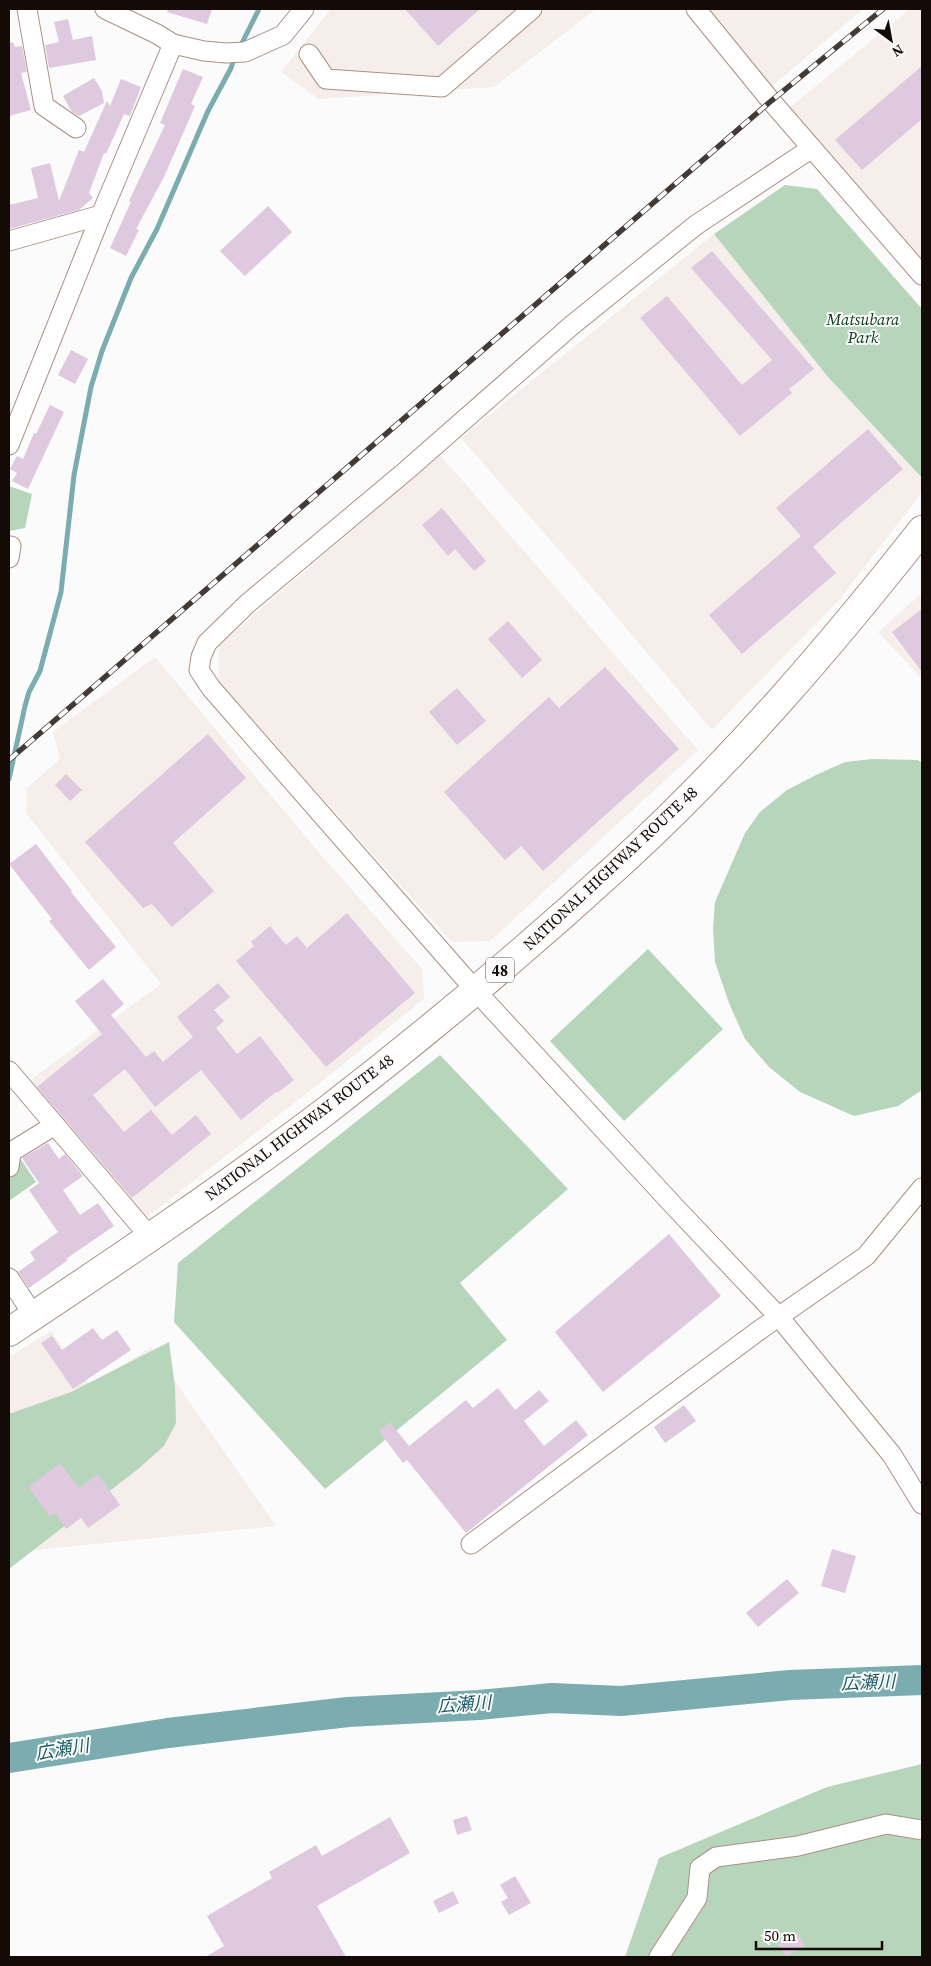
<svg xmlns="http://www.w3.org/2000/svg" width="931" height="1966" font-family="'Source Serif 4','Noto Sans JP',serif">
	<rect width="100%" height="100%" fill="#fbfbfb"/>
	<!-- built -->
	<g fill="#f5eeea">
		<polygon points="331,9 596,9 494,87 319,99 281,72"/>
		<polygon points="708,9 863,9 772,86"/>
		<polygon points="910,9 922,9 922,264 788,109"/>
		<polygon points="714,234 828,377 922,479 922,492 839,600 712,730 588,583 461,438"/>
		<polygon points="440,455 698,750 490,941 452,942 218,682 219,645"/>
		<polygon points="922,593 922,679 878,632"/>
		<polygon points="155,657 321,855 422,969 424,999 316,1086 143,1220 25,1084 161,984 26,813 27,788 60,759 53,732"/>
		<polygon points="51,1331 91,1386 151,1347 276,1526 14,1552 9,1539 9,1357"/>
	</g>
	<!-- green -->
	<g fill="#b7d5bb">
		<polygon points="785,185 817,189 922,309 922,478 828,377 714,234"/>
		<polygon points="9,486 32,494 25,528 9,531"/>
		<polygon points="872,759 918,760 922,763 922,1090 898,1106 854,1116 800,1092 769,1067 745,1039 729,1003 715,962 713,929 715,902 745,833 760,812 787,790 816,775 845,762"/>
		<polygon points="648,949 723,1029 624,1121 550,1041"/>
		<polygon points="440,1055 568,1189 460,1283 507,1340 325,1489 174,1322 178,1263"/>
		<polygon points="18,1155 36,1182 9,1201 9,1180 12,1159"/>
		<polygon points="169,1342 175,1387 176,1423 164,1446 138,1469 9,1569 9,1414 71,1392"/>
		<polygon points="922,1764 922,1957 625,1957 659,1858 827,1787"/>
	</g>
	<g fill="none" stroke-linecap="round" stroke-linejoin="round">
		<!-- stream -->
		<g stroke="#7bacb0" stroke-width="5">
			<polyline points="239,49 259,9"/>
			<polyline points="9,779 25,706 29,692 40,671 61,592 74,475 91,387 102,351 131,278 157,229 208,111 231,68 235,56"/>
		</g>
		<!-- river -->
		<polyline stroke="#7bacb0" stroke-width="30" points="9,1758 168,1733 348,1712 479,1705 552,1698 621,1701 790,1685 922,1680"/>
	</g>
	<!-- building -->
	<g fill="#dec9de">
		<polygon points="168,9 212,9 207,24 167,12"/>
		<polygon points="405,9 480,9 438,46"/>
		<polygon points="68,19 73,40 92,36 96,60 49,68 45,45 59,42 54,22"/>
		<polygon points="13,42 15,47 22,46 27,72 21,73 31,110 9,116 9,43"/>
		<polygon points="922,66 922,119 862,170 835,140"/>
		<polygon points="183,69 203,77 191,104 195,106 164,177 136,229 139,230 126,256 110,248 131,202 129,201 165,125 160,123"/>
		<polygon points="94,78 102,91 104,103 79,116 72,112 63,96"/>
		<polygon points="121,79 141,87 130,116 124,114 106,154 104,153 89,193 93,198 79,210 9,229 9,205 38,198 31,168 50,163 59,201 79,150 84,152 107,101 110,106"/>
		<polygon points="268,206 292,232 245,276 220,251"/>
		<polygon points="712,251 814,369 789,389 792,393 740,436 640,318 667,296 742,385 772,360 691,268"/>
		<polygon points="71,350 88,359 75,384 58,375"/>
		<polygon points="50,405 64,412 28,489 12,481 17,473 10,469 17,456 23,459 34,433 36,434"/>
		<polygon points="868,429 903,469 813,547 836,573 742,654 709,615 801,536 776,508"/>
		<polygon points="442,508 486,561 474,571 455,549 448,556 422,525"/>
		<polygon points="922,609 922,672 892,632"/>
		<polygon points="508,621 542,660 522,678 488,639"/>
		<polygon points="605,667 679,749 543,871 521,846 505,860 444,792 549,697 559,708"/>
		<polygon points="457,688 486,721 457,745 429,712"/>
		<polygon points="208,734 246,778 173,843 214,891 172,927 152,904 143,908 85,842"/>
		<polygon points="66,774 82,790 70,801 55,785"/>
		<polygon points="36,844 72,891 71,892 116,947 89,970 49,921 52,919 9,864"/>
		<polygon points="347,913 415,993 326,1067 236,961 254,946 251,942 270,926 286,945 297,936 307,948"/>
		<polygon points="103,979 124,1004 111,1015 146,1057 154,1051 163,1062 193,1037 177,1017 218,983 230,997 214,1010 224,1021 216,1028 237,1054 260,1036 294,1080 277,1093 276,1092 241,1120 201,1070 155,1107 125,1069 93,1095 124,1132 151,1110 172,1135 196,1115 211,1134 132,1198 37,1087 102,1034 75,1001"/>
		<polygon points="48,1143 59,1159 65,1154 83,1176 63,1190 80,1215 98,1203 114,1226 66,1259 68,1260 29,1288 18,1272 35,1260 30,1252 58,1232 29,1190 39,1183 22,1158"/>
		<polygon points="669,1234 721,1296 603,1392 555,1332"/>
		<polygon points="93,1328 102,1340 117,1330 131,1350 73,1389 41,1343 52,1336 62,1350"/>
		<polygon points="498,1388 515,1410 539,1390 549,1401 524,1421 544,1446 576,1420 588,1435 466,1533 407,1460 403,1463 379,1431 390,1422 409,1446 466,1400 473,1408"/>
		<polygon points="684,1405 696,1421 665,1443 654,1427"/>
		<polygon points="60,1463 79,1488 98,1474 120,1505 88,1528 81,1518 66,1529 55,1513 50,1517 28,1487"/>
		<polygon points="832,1549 856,1556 845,1593 821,1586"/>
		<polygon points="787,1579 799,1593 758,1627 746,1613"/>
		<polygon points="467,1816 472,1830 457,1835 453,1820"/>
		<polygon points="390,1817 410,1853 317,1906 346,1957 205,1957 224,1946 207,1916 272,1878 269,1872 316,1845 322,1856"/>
		<polygon points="515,1876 531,1903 509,1915 501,1902 508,1898 500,1885"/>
		<polygon points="453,1891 459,1903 439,1913 433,1901"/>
		<polygon points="798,1933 805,1946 786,1957 778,1944"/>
	</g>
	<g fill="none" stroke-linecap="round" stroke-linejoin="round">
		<!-- minor casing -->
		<g stroke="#ab9084" stroke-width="21">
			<g id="minor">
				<polyline points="27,9 44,106 76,128"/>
				<polyline points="105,9 157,34 173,44 204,51 226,53 245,52 283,35 304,9"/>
				<polyline points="696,9 771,101 922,275"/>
				<polyline points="309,54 326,79 442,87 532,9"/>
				<polyline points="812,148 696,225 571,326 407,470 247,604 207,643 201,657 199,670 211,688 476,991 674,1206 779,1317 892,1455 922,1504"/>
				<polyline points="9,241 101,215 173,44"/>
				<polyline points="9,445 101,215"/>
				<polyline points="9,547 11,546 9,558"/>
				<polyline points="9,1071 150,1237"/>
				<polyline points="9,1167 11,1152 55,1125"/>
				<polyline points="9,1278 34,1316"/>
				<polyline points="471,1544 761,1329 866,1256 922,1188"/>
				<polyline points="659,1957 697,1898 700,1868 716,1857 798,1846 886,1824 922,1830"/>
			</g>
		</g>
		<!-- highway casing -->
		<g stroke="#ab9084" stroke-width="30">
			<path id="highway" d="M 9,1332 C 116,1261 223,1189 326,1111 C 428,1032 527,949 622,862 C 732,761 830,647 922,530"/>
		</g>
		<!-- minor -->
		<use href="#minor" stroke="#fff" stroke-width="19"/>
		<!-- highway -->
		<use href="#highway" stroke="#fff" stroke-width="28"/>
		<!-- rail casing -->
		<g stroke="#423a37" stroke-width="5.5">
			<polyline id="rail" points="9,760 771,101 883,9"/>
		</g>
		<!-- rail -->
		<use href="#rail" stroke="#fbfbfb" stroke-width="4" stroke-dasharray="11" stroke-linecap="butt"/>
	</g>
	<g text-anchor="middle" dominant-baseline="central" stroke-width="4" stroke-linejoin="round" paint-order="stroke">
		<!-- shield labels -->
		<rect fill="#fbfbfb" stroke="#595350" stroke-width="1" x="486" y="957.5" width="28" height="25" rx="4"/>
		<g font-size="15" font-weight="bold" fill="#140b07">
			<text x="500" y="970">48</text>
		</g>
		<!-- park labels -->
		<g font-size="16" font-style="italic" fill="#043a16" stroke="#fbfbfb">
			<text x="863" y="319">Matsubara<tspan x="863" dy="18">Park</tspan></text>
		</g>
		<!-- street labels -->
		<g font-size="16" fill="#140b07" stroke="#fbfbfb">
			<text transform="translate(610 868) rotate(-43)">NATIONAL HIGHWAY ROUTE 48</text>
			<text transform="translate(299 1127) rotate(-37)">NATIONAL HIGHWAY ROUTE 48</text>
		</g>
		<!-- water labels -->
		<g font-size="18" font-style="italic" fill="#195c62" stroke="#fbfbfb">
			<text transform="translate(868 1682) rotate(-2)">広瀬川</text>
			<text transform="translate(464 1704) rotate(-4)">広瀬川</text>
			<text transform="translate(62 1749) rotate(-9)">広瀬川</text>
		</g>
	</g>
	<!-- border -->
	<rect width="931" height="1966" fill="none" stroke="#140b07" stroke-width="20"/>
	<!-- north arrow -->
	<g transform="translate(891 40) rotate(148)" stroke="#fbfbfb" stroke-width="4" paint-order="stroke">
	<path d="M0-4L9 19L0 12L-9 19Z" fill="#140b07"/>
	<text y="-8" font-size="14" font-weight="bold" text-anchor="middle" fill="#140b07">N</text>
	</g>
	<!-- scale -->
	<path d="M756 1941v8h126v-8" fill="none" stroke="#140b07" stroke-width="2.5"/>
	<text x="764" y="1941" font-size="15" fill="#140b07" stroke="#fbfbfb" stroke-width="4" paint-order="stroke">50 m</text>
</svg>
